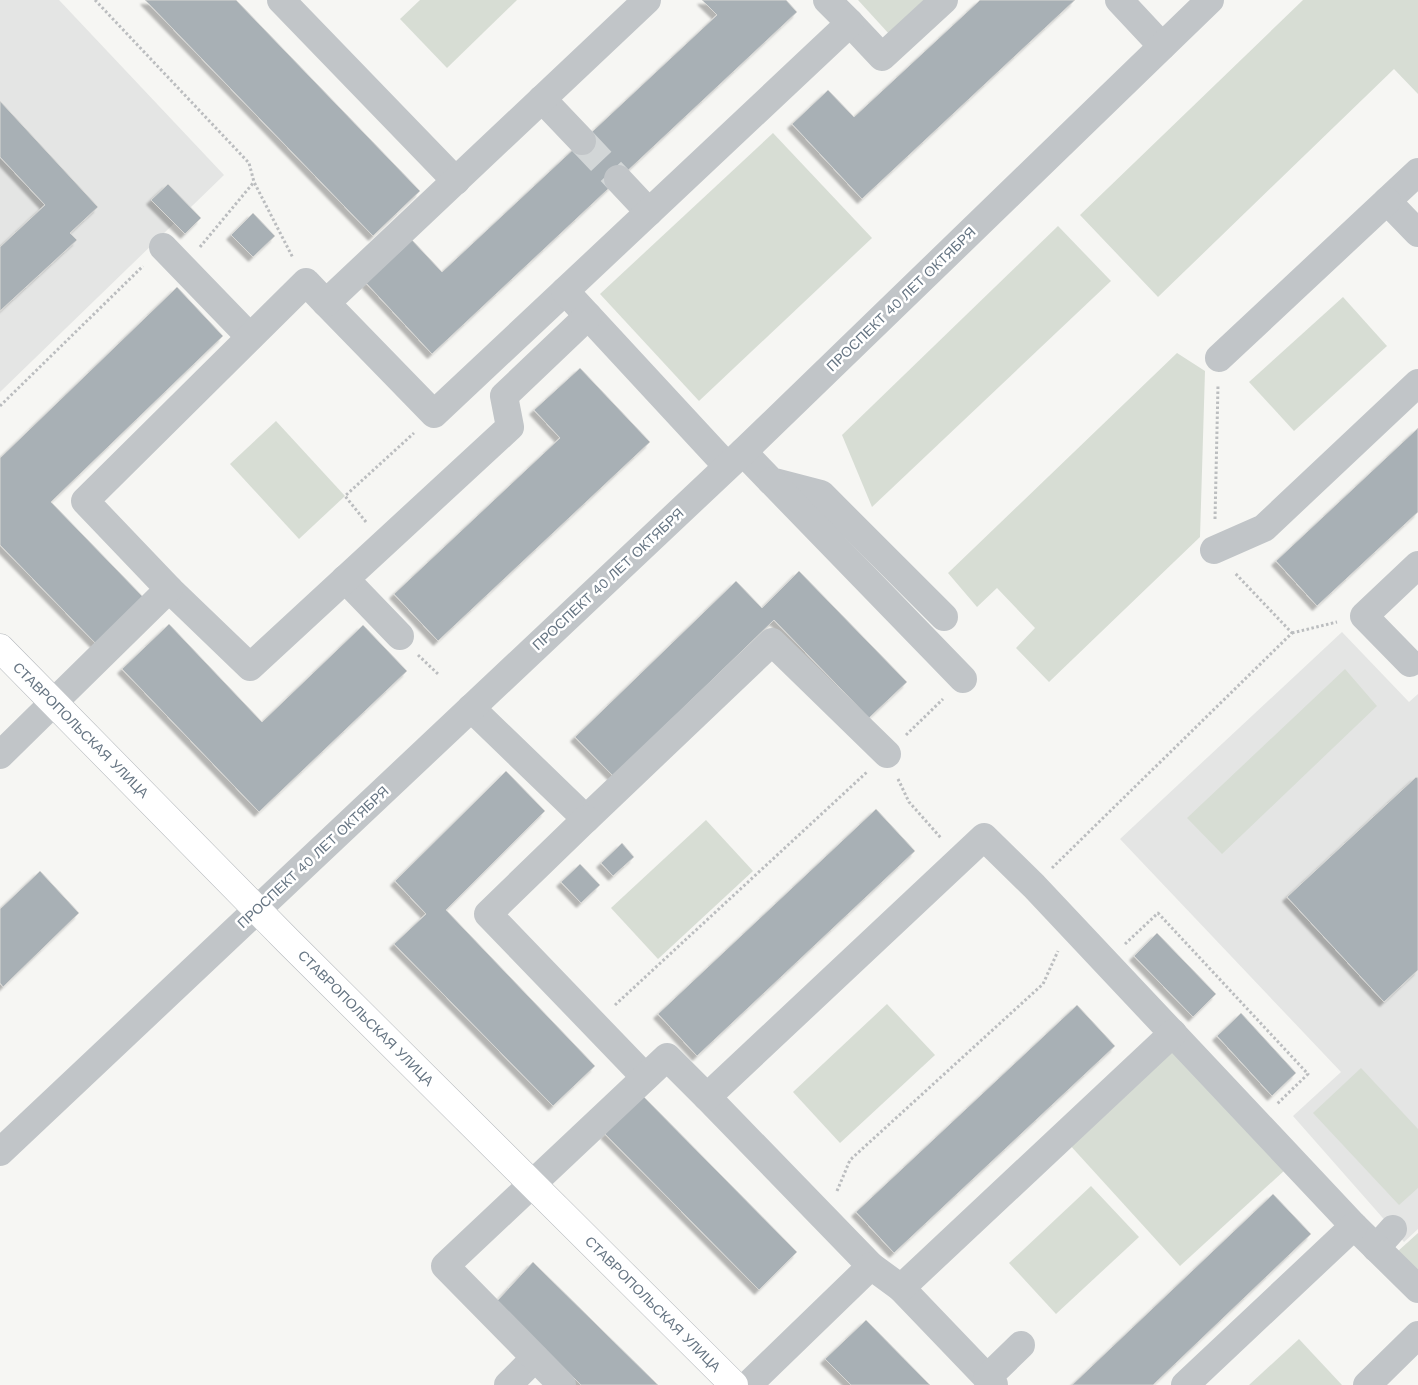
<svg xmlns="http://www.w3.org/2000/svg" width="1418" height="1385" font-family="'Work Sans',sans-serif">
	<defs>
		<filter id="shadow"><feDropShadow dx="-4.5" dy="4.5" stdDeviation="1" flood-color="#0004"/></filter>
	</defs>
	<rect width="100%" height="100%" fill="#f6f6f3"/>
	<!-- built -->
	<g fill="#e4e5e4">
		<polygon points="0,0 59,0 224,175 0,392"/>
		<polygon points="1342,632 1409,702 1418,694 1418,1229 1404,1242 1293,1116 1341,1072 1120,839"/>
	</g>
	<!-- green -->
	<g fill="#d7ddd4">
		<polygon points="420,0 517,0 447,68 400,19"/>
		<polygon points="858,0 928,0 890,35"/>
		<polygon points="1303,0 1418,0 1418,94 1394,69 1158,297 1080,215"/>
		<polygon points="773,133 872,238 699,401 600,294"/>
		<polygon points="1058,226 1111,281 872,507 842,435"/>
		<polygon points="1343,297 1387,346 1294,431 1249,382"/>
		<polygon points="1177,353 1205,371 1200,537 1049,682 1016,648 1035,628 997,588 977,607 948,573"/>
		<polygon points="276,421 345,496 299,539 230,464"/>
		<polygon points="1345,669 1377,706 1222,854 1187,818"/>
		<polygon points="706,820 753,871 658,959 611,908"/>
		<polygon points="887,1004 935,1055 840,1143 793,1092"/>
		<polygon points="1174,1046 1286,1169 1180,1266 1068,1143"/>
		<polygon points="1361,1068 1418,1129 1418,1188 1399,1205 1313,1113"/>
		<polygon points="1091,1186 1139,1237 1056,1314 1009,1263"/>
		<polygon points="1418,1233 1418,1277 1397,1252"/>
		<polygon points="1299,1339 1342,1385 1249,1385"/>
	</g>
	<!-- building -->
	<g fill="#a8b0b5" stroke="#d7d7d5" filter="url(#shadow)">
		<polygon points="145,0 236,0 420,191 373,236"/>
		<polygon points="702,0 786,0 797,12 432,354 366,283 412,240 442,272 717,15"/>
		<polygon points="980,0 1075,0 862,199 792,124 828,90 854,117"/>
		<polygon points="0,101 98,207 70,233 77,240 0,311 0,247 45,205 0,157"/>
		<polygon points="168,184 201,218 185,234 151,200"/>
		<polygon points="253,213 275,236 253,257 231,235"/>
		<polygon points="177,287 223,336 51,502 147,601 99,647 0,545 0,458"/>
		<polygon points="580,368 650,442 438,641 394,594 560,438 534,410"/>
		<polygon points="1418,428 1418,512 1317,606 1276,561"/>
		<polygon points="799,571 907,682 869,718 774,620 613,776 575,737 736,581 762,608"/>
		<polygon points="169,624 262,722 363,625 407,671 259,812 122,669"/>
		<polygon points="506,771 545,811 446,910 595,1066 553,1106 394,944 426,914 395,881"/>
		<polygon points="1416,777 1418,778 1418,970 1384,1002 1287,897"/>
		<polygon points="876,809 915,851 697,1056 658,1014"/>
		<polygon points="622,843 634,857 613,876 601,863"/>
		<polygon points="580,864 600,885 581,903 561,882"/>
		<polygon points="40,871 79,913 3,987 0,983 0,909"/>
		<polygon points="1157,933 1216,994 1193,1017 1134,956"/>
		<polygon points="1077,1005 1115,1046 894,1253 856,1212"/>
		<polygon points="1241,1013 1296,1073 1272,1096 1217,1036"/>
		<polygon points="643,1096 797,1252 759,1290 605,1134"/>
		<polygon points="1273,1194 1311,1234 1153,1385 1072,1385"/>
		<polygon points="533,1262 658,1385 581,1385 497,1301"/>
		<polygon points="866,1320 930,1385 851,1385 825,1359"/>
	</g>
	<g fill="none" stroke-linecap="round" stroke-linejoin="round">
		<!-- minor-tunnel -->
		<polyline stroke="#d2d6d7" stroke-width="28" stroke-dasharray="28 14" stroke-linecap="butt" points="582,141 618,179"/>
		<!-- major casing -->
		<g stroke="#b4b8bc" stroke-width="29">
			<polyline id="major" points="0,648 288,941 734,1385"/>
		</g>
		<!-- path -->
		<g stroke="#bbbdbf" stroke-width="3" stroke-dasharray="2.5 2.5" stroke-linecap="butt">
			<polyline points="95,0 249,163 254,182 293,258"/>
			<polyline points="200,247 254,182"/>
			<polyline points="0,406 143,266"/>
			<polyline points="1215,519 1218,385"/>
			<polyline points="366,522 345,496 414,433"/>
			<polyline points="1292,633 1337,622"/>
			<polyline points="418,655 438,674"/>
			<polyline points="906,735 943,699"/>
			<polyline points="898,779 909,802 941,838"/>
			<polyline points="1052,868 1292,633 1234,572"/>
			<polyline points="1125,944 1158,913 1308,1074 1277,1104"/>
			<polyline points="615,1005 867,772"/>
			<polyline points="837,1191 850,1160 1043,984 1058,951"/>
		</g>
		<!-- minor -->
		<g stroke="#c1c5c8" stroke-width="28">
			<polyline points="281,0 456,181"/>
			<polyline points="1119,0 1162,46"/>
			<polyline points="850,23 882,57 944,0"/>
			<polyline points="542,99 582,141"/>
			<polyline points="1418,172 1387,201 1418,233"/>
			<polyline points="618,179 649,212"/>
			<polyline points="163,247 250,337"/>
			<polyline points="326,303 434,414 565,291"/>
			<polyline points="1219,358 1387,201"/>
			<polyline points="743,452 771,481 821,494 944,617"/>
			<polyline points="727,466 565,291 850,23 827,0"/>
			<polyline points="771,481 963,679"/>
			<polyline points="1214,550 1264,528 1418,383"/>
			<polyline points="345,579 400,636"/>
			<polyline points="169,589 250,667 510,427 504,396 588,316"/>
			<polyline points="1410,663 1364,616 1418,565"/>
			<polyline points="471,708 586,819 772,642 887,754"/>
			<polyline points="0,755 169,589 85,501 306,282 326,303 647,0"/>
			<polyline points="586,819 488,914 645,1077"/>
			<polyline points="707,1097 871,1266"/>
			<polyline points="0,1152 743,452 1210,0"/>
			<polyline points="1376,1248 1393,1229"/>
			<polyline points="901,1288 994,1385"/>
			<polyline points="987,1378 1021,1345"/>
			<polyline points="508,1385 535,1358"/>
			<polyline points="562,1385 445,1266 667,1057 707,1097 984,837 1034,886 1354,1226 1418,1289"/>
			<polyline points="748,1385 871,1266 901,1288 1173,1033"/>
			<polyline points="1185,1385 1354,1226"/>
			<polyline points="1367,1385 1418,1335"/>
		</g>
		<!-- major -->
		<use href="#major" stroke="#fff" stroke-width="28"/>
	</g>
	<g text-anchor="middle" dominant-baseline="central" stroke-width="5" stroke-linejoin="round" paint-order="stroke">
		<!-- street labels -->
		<g font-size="14" fill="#667583" stroke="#fff">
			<text transform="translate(901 299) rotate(-44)">ПРОСПЕКТ 40 ЛЕТ ОКТЯБРЯ</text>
			<text transform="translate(608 579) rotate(-43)">ПРОСПЕКТ 40 ЛЕТ ОКТЯБРЯ</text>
			<text transform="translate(81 730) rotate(45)">СТАВРОПОЛЬСКАЯ УЛИЦА</text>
			<text transform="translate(313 857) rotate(-43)">ПРОСПЕКТ 40 ЛЕТ ОКТЯБРЯ</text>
			<text transform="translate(366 1018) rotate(45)">СТАВРОПОЛЬСКАЯ УЛИЦА</text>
			<text transform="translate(653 1304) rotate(45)">СТАВРОПОЛЬСКАЯ УЛИЦА</text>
		</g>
	</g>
</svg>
